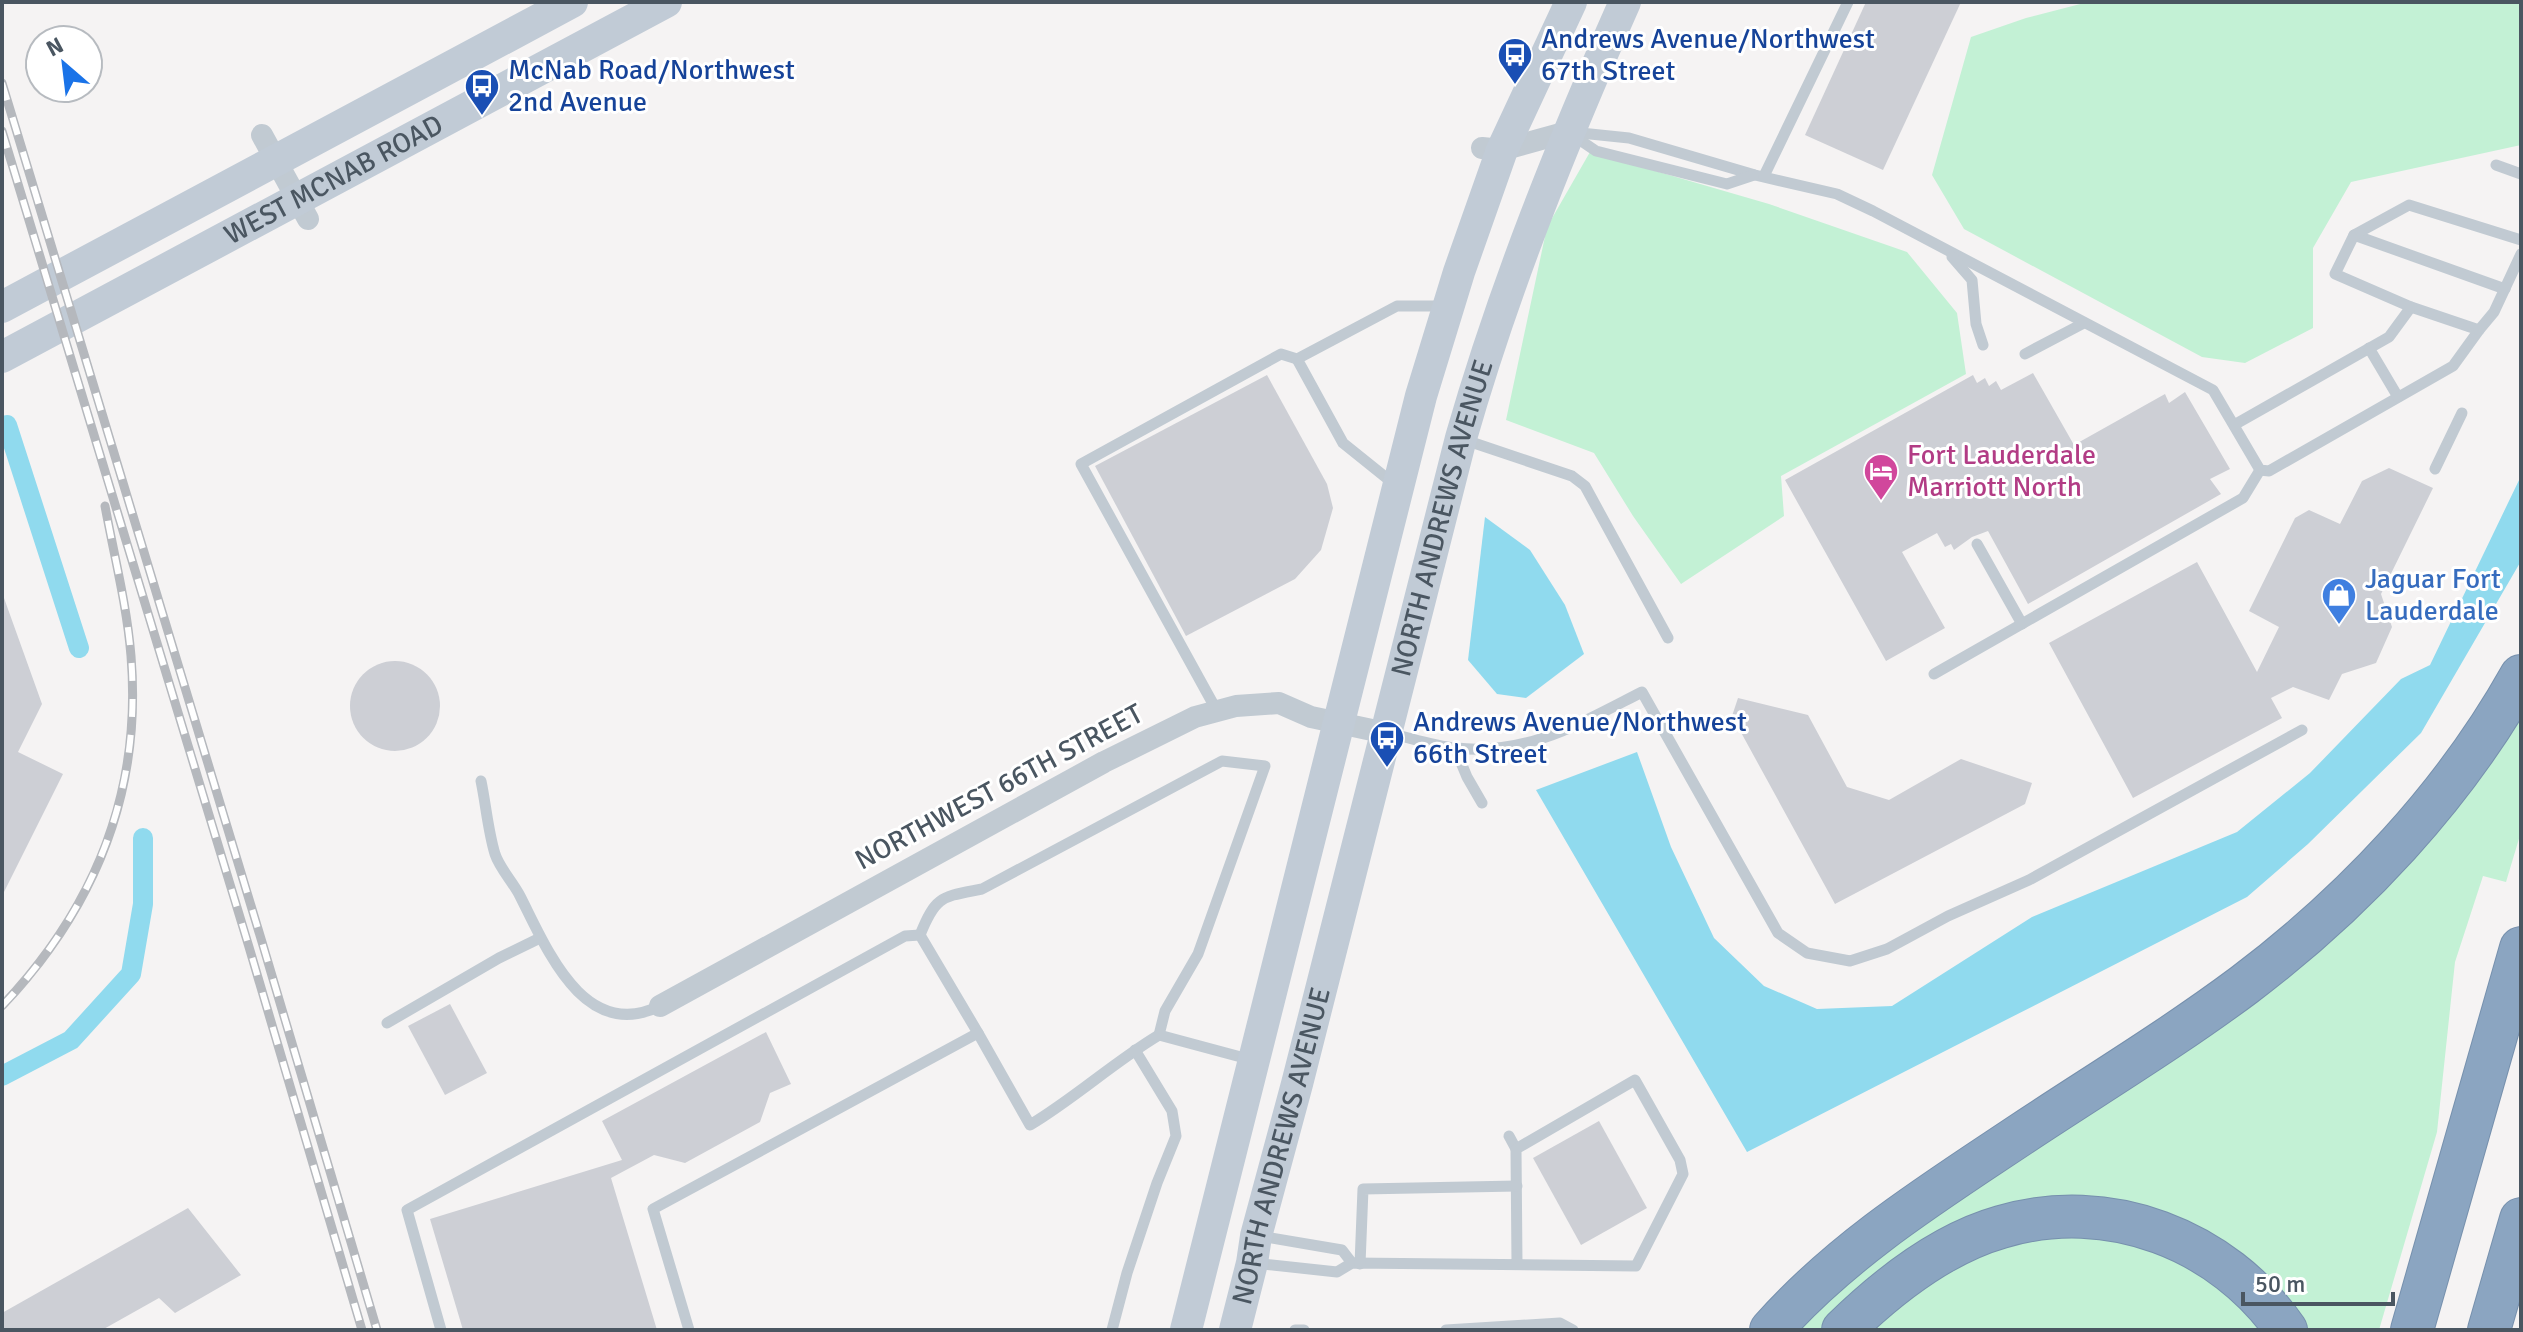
<svg xmlns="http://www.w3.org/2000/svg" width="2523" height="1332" font-family="Signika,sans-serif">
	<rect width="100%" height="100%" fill="#f5f3f3"/>
	<!-- green -->
	<g fill="#c3f1d5">
		<polygon points="2088,2 2521,2 2521,145 2351,182 2313,248 2313,328 2245,363 2202,357 1964,229 1932,175 1971,37 2026,18"/>
		<polygon points="1590,152 1769,204 1907,252 1957,313 1966,374 1781,476 1784,516 1681,584 1633,516 1594,453 1506,420 1547,227"/>
		<polygon points="2521,706 2521,832 2506,882 2483,876 2455,962 2437,1132 2379,1330 2299,1330 2264,1284 2055,1203 1830,1330 1788,1330 1840,1280 2171,1052"/>
		<polygon points="2080,1229 2194,1262 2265,1330 1861,1330 1961,1255"/>
	</g>
	<!-- water -->
	<g fill="#90daee">
		<polygon points="2521,476 2521,561 2421,733 2308,844 2247,897 1747,1152 1536,790 1637,752 1671,847 1714,938 1764,986 1817,1009 1892,1006 2032,917 2237,832 2310,773 2401,679 2430,665"/>
		<polygon points="1485,517 1530,550 1565,605 1584,654 1526,698 1497,694 1468,660"/>
	</g>
	<g fill="none" stroke-linecap="round" stroke-linejoin="round">
		<!-- canal -->
		<g stroke="#90daee" stroke-width="20">
			<polyline points="7,425 79,648"/>
			<polyline points="2,1076 71,1040 131,974 143,904 143,838"/>
		</g>
	</g>
	<!-- building -->
	<g fill="#cdcfd5">
		<polygon points="1866,2 1961,2 1883,170 1805,135"/>
		<polygon points="2033,373 2074,445 2165,394 2169,403 2185,392 2230,469 2210,479 2221,494 2028,604 1988,531 1972,537 1954,550 1951,544 1945,547 1937,533 1902,552 1945,628 1886,661 1785,480 1973,375 1977,383 1985,378 1989,386 1996,381 2001,390"/>
		<polygon points="1267,375 1327,484 1333,508 1321,550 1295,579 1186,636 1095,466"/>
		<polygon points="2389,468 2433,488 2381,594 2392,627 2376,663 2342,674 2329,700 2293,687 2271,698 2282,718 2133,798 2049,643 2197,562 2257,672 2279,627 2249,611 2295,518 2309,510 2340,524 2362,481"/>
		<polygon points="4,598 42,704 18,752 63,774 2,896 2,599"/>
		<circle cx="395" cy="706" r="45"/>
		<polygon points="1738,698 1808,715 1847,787 1889,800 1961,759 2032,783 2025,804 1835,904 1732,716"/>
		<polygon points="450,1004 487,1073 445,1095 408,1026"/>
		<polygon points="766,1032 791,1084 770,1093 760,1122 685,1163 654,1155 611,1178 657,1330 463,1330 430,1219 622,1160 602,1121"/>
		<polygon points="1599,1121 1647,1208 1581,1245 1533,1158"/>
		<polygon points="188,1208 241,1275 175,1313 159,1298 102,1330 2,1330 2,1313"/>
	</g>
	<g fill="none" stroke-linecap="round" stroke-linejoin="round">
		<!-- motorway casing -->
		<g stroke="#7690ad" stroke-width="44">
			<g id="motorway">
				<path d="M 1771,1330 C 1843,1249 1933,1193 2023,1133 C 2097,1084 2173,1038 2244,985 C 2354,902 2454,796 2521,676"/>
				<path d="M 1843,1330 C 1887,1287 1941,1244 2001,1227 C 2108,1195 2223,1239 2286,1330"/>
				<polyline points="2412,1330 2521,948"/>
				<polyline points="2489,1330 2521,1219"/>
			</g>
		</g>
		<!-- service -->
		<g stroke="#c1cad2" stroke-width="11">
			<polyline points="1571,132 1629,138 1755,175 1837,194 1873,211 2213,390 2260,470 2269,471 2453,366 2479,330 2411,307 2389,337 2234,425"/>
			<polyline points="1571,134 1596,151 1727,184 1754,175"/>
			<polyline points="2496,165 2521,174"/>
			<polyline points="1764,176 1848,2"/>
			<polyline points="2354,235 2505,289"/>
			<polyline points="1952,257 1972,280 1976,324 1983,345"/>
			<polyline points="2411,307 2335,274 2354,235 2409,205 2521,240"/>
			<polyline points="2479,330 2494,312 2521,254"/>
			<polyline points="2369,348 2398,397"/>
			<polyline points="2025,354 2084,323"/>
			<polyline points="1465,440 1572,476 1585,486 1668,638"/>
			<polyline points="2435,469 2462,413"/>
			<polyline points="1394,484 1343,443 1297,359 1397,306 1446,306"/>
			<polyline points="1977,544 2022,624"/>
			<polyline points="1934,674 2243,498 2260,470"/>
			<polyline points="1217,711 1081,464 1281,354 1297,359"/>
			<path d="M 1389,733 C 1411,738 1433,746 1456,748 C 1527,756 1581,723 1642,692 L 1778,933 L 1807,953 L 1850,961 L 1887,949 L 1948,916 L 2029,880 L 2302,730"/>
			<polyline points="1455,748 1467,777 1482,803"/>
			<path d="M 481,781 C 486,805 488,831 495,854 C 500,869 513,882 520,896 C 547,949 584,1043 660,1006"/>
			<path d="M 920,935 C 936,895 942,897 982,889 L 1222,761 L 1265,766 L 1198,954 L 1165,1011 L 1159,1035"/>
			<polyline points="387,1023 499,958 540,938"/>
			<polyline points="1509,1136 1516,1149"/>
			<polyline points="1260,1236 1342,1250 1352,1263"/>
			<polyline points="1253,1263 1337,1272 1352,1263 1636,1266 1683,1174 1680,1160 1635,1080 1516,1149 1517,1264"/>
			<polyline points="1360,1264 1363,1189 1517,1186"/>
			<polyline points="441,1330 407,1210 905,936 920,935 978,1033"/>
			<path d="M 689,1330 L 653,1209 L 978,1033 L 1030,1125 C 1075,1098 1114,1062 1159,1035 L 1252,1060"/>
			<polyline points="1112,1330 1127,1273 1157,1183 1176,1136 1172,1111 1135,1050"/>
			<polyline points="1295,1330 1304,1330"/>
			<polyline points="1446,1330 1560,1323 1573,1330"/>
		</g>
		<!-- minor -->
		<g stroke="#c1cad2" stroke-width="22">
			<polyline points="262,135 308,219"/>
			<polyline points="1482,148 1502,150 1567,132"/>
			<polyline points="660,1006 1104,762 1195,717 1236,706 1279,703 1311,717 1386,733"/>
		</g>
		<!-- secondary -->
		<g stroke="#c1cbd6" stroke-width="32">
			<polyline points="2,307 572,2"/>
			<path id="s1" d="M 2,357 L 666,2"/>
			<polyline points="1186,1330 1421,396 1459,272 1502,150 1571,2"/>
			<path id="s2" d="M 1235,1330 L 1252,1263 L 1256,1236 L 1297,1084 L 1461,438 C 1504,288 1562,144 1625,2"/>
		</g>
		<!-- motorway -->
		<use href="#motorway" stroke="#8ba5c1" stroke-width="42"/>
		<!-- rail casing -->
		<g stroke="#b5b8bd" stroke-width="9">
			<g id="rail">
				<polyline points="2,83 262,942 377,1330"/>
				<polyline points="2,131 249,947 362,1330"/>
				<path d="M 2,1006 C 95,908 142,791 131,656 C 127,606 114,555 105,506"/>
			</g>
		</g>
		<!-- rail -->
		<use href="#rail" stroke="#fff" stroke-width="6" stroke-dasharray="18" stroke-linecap="butt"/>
	</g>
	<!-- icons -->
	<defs>
		<g id="bus-pin" transform="scale(1.8)"><path d="M0 17L-7.5 6A9.5 9.5 0 1 1 7.5 6Z" fill="#1a4fb4" stroke="#fff"/><path d="M-5-6H5V4H4V6H2V4H-2V6H-4V4H-5ZM-3.5-4V0h7V-4ZM-3.5 1.2v1.5H-2V1.2ZM2 1.2v1.5H3.5V1.2Z" fill="#fff"/></g>
		<g id="hotel-pin" transform="scale(1.8)"><path d="M0 17L-7.5 6A9.5 9.5 0 1 1 7.5 6Z" fill="#d1479c" stroke="#fff"/><path d="M-6-4.5h1.5V1H6V5H4.5V3h-9V5H-6ZM-4 0a1.8 1.8 0 1 1 3.6 0ZM.5 0V-2.5h3Q6-2.5 6 0Z" fill="#fff"/></g>
		<g id="shop-pin" transform="scale(1.8)"><path d="M0 17L-7.5 6A9.5 9.5 0 1 1 7.5 6Z" fill="#3f7fe0" stroke="#fff"/><path d="M-5-2.5h2.3a2.7 3.5 0 0 1 5.4 0H5L5.5 6h-11ZM-1.5-2.5h3a1.5 2.3 0 0 0-3 0Z" fill="#fff"/></g>
	</defs>
	<g fill-rule="evenodd">
		<use href="#bus-pin" x="1515" y="55"/>
		<use href="#bus-pin" x="482" y="86"/>
		<use href="#hotel-pin" x="1881" y="471"/>
		<use href="#shop-pin" x="2339" y="595"/>
		<use href="#bus-pin" x="1387" y="738"/>
	</g>
	<g text-anchor="middle" dominant-baseline="central" stroke-width="6" stroke-linejoin="round" paint-order="stroke">
		<!-- transit labels -->
		<g font-size="28" fill="#164399" stroke="#fff" text-anchor="start">
			<text x="1541" y="39">Andrews Avenue/Northwest<tspan x="1541" dy="32">67th Street</tspan></text>
			<text x="508" y="70">McNab Road/Northwest<tspan x="508" dy="32">2nd Avenue</tspan></text>
			<text x="1413" y="722">Andrews Avenue/Northwest<tspan x="1413" dy="32">66th Street</tspan></text>
		</g>
		<!-- street labels -->
		<g font-size="28" fill="#4a5661" stroke="#fff">
			<text stroke="none"><textPath href="#s1" startOffset="376">WEST MCNAB ROAD</textPath></text>
			<text stroke="none"><textPath href="#s2" startOffset="838">NORTH ANDREWS AVENUE</textPath></text>
			<text transform="translate(999 787) rotate(-28)">NORTHWEST 66TH STREET</text>
			<text stroke="none"><textPath href="#s2" startOffset="190">NORTH ANDREWS AVENUE</textPath></text>
		</g>
		<!-- hotel labels -->
		<g font-size="28" fill="#b23c85" stroke="#fff" text-anchor="start">
			<text x="1907" y="455">Fort Lauderdale<tspan x="1907" dy="32">Marriott North</tspan></text>
		</g>
		<!-- shop labels -->
		<g font-size="28" fill="#366cbe" stroke="#fff" text-anchor="start">
			<text x="2365" y="579">Jaguar Fort<tspan x="2365" dy="32">Lauderdale</tspan></text>
		</g>
	</g>
	<!-- border -->
	<rect width="2523" height="1332" fill="none" stroke="#4a5661" stroke-width="8"/>
	<!-- north arrow -->
	<g transform="translate(64 64) rotate(332)"><circle r="38" fill="#ffffff" stroke="#b7bbc0" stroke-width="2"/>
	<path d="M0-6L14 30L0 20L-14 30Z" fill="#1a73e8"/>
	<text y="-12" font-size="22" font-weight="bold" text-anchor="middle" fill="#4a5661">N</text>
	</g>
	<!-- scale -->
	<path d="M2243 1292v12h150v-12" fill="none" stroke="#4a5661" stroke-width="4"/>
	<text x="2255" y="1292" font-size="24" fill="#4a5661" stroke="#ffffff" stroke-width="6" paint-order="stroke">50 m</text>
</svg>
